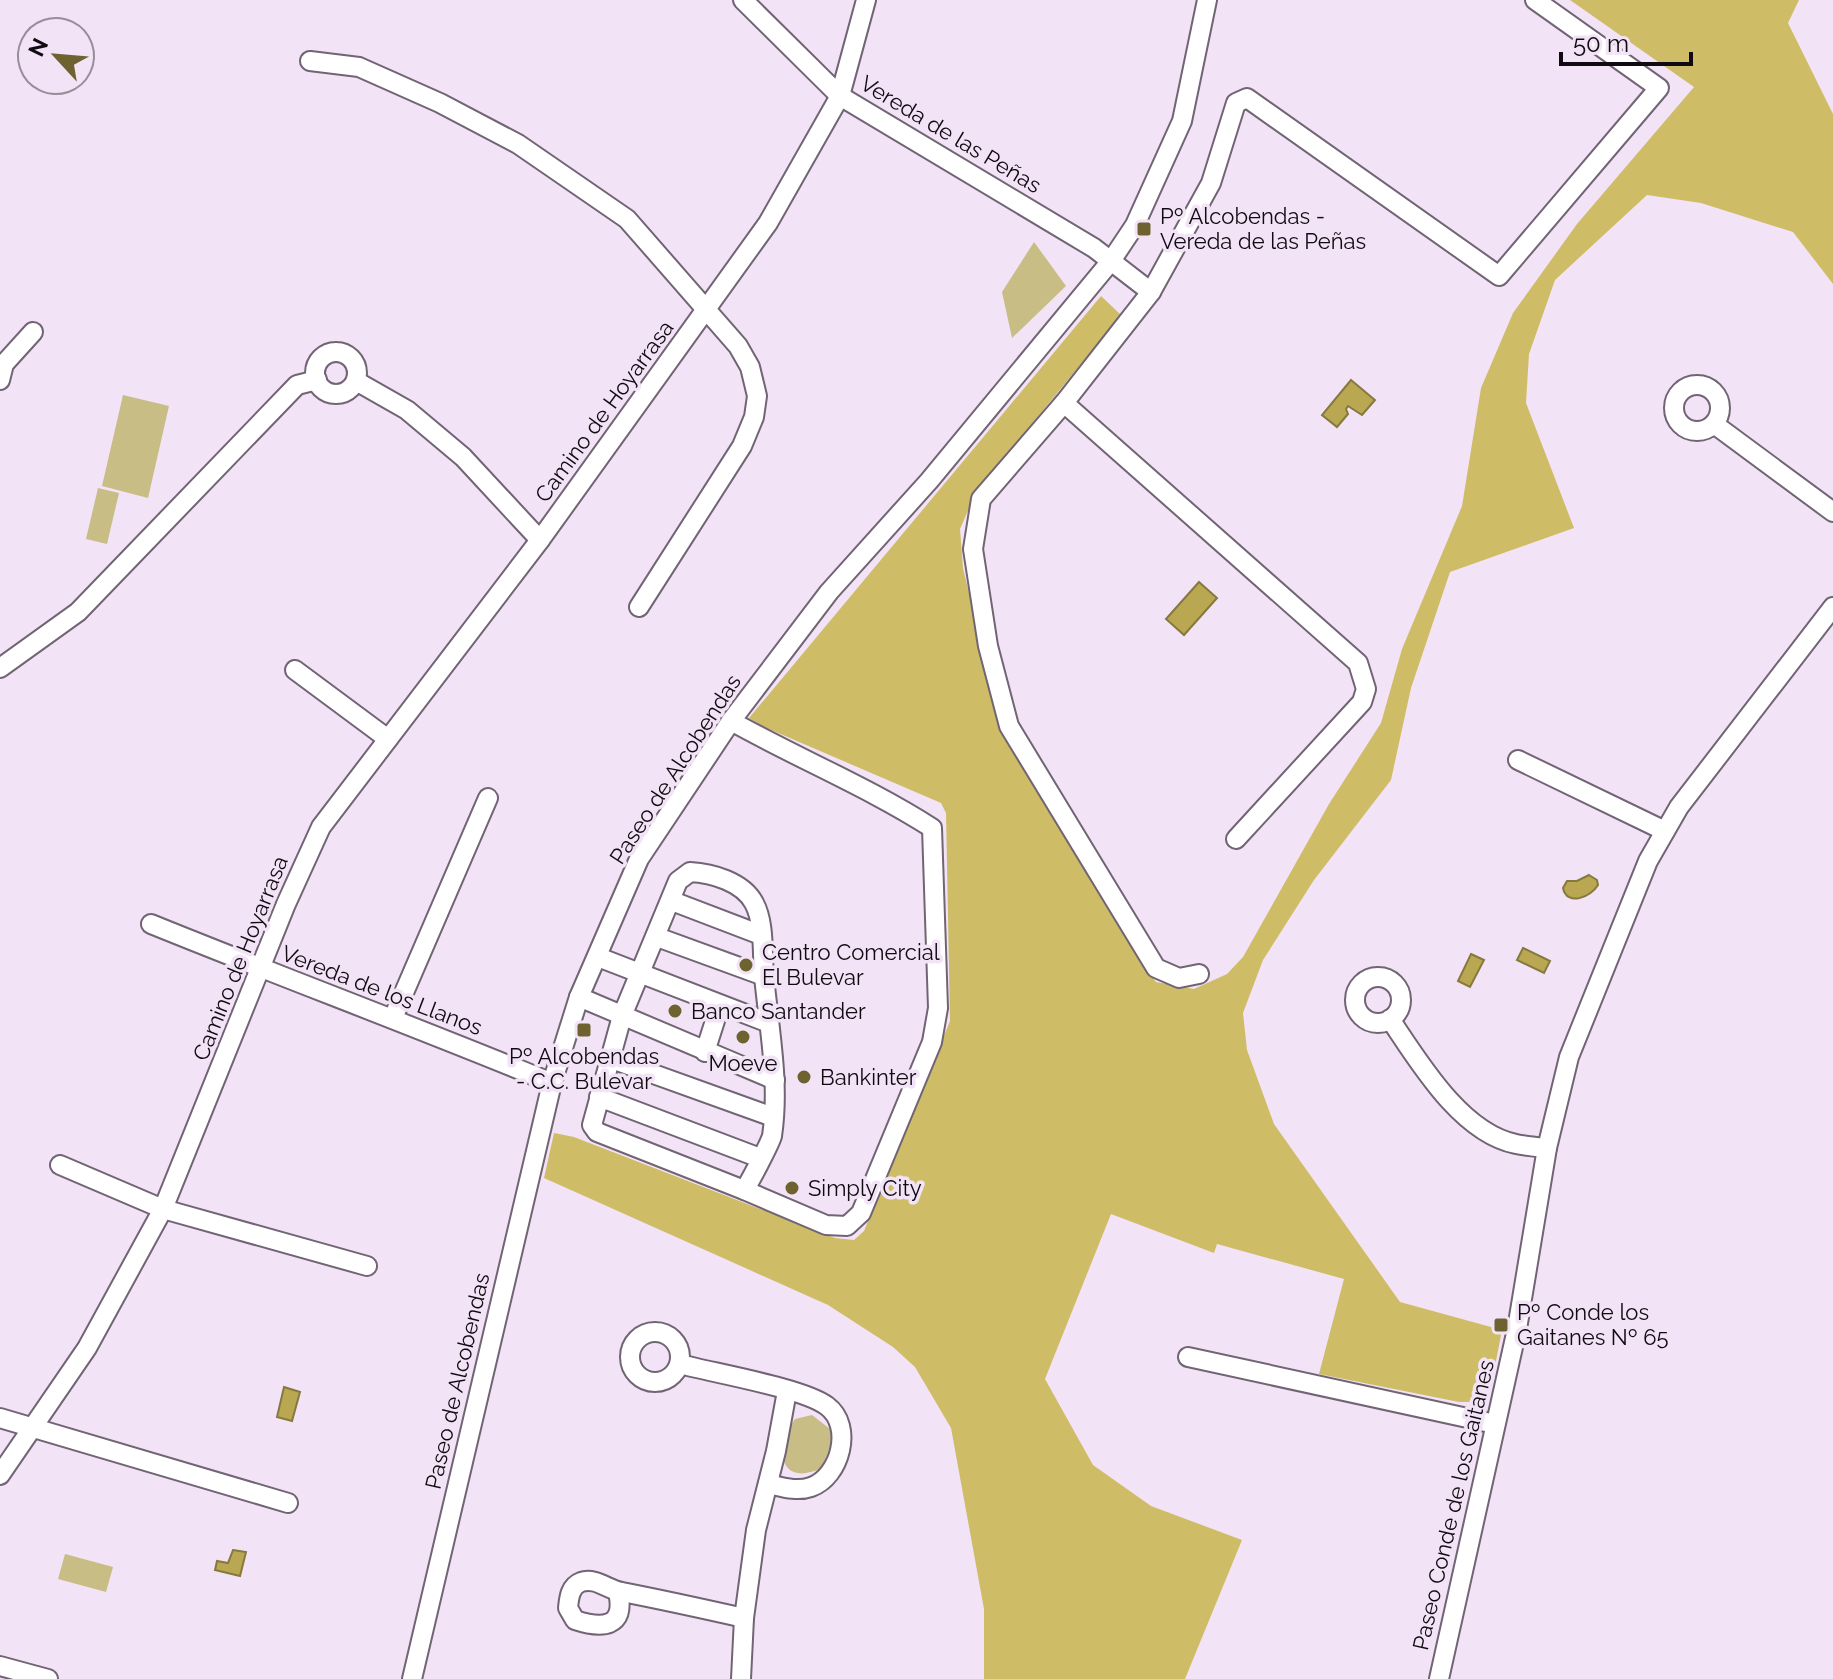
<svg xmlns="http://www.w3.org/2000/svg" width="1833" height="1679" font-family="Raleway,sans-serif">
	<rect width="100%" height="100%" fill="#f3e3f6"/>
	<!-- green -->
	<g fill="#c8bd85">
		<polygon points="1034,242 1066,286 1012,338 1002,292"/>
		<polygon points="123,395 169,406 148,498 102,486"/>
		<polygon points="98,488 119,493 107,544 86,539"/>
		<path d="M 812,1415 L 830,1429 L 832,1441 L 822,1468 C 779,1488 773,1448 795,1419 Z"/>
		<polygon points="65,1554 113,1567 106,1592 58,1579"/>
	</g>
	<!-- forest -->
	<polygon fill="#cebd66" points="1570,0 1799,0 1788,23 1833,114 1833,284 1793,232 1701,203 1647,195 1555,280 1529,354 1526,403 1574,528 1450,572 1411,688 1391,780 1314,880 1263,960 1243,1013 1247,1050 1274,1124 1400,1302 1502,1330 1491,1387 1481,1402 1459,1402 1319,1374 1344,1279 1217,1244 1214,1253 1111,1214 1045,1379 1093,1465 1151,1506 1242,1540 1185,1679 984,1679 984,1609 951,1428 915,1367 893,1347 828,1305 544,1178 554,1133 574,1137 835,1238 854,1240 864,1231 950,1021 946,813 941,803 762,726 749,718 1101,296 1121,315 976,492 960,529 963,568 1001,728 1141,963 1156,982 1194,989 1227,974 1243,957 1329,804 1381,723 1402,649 1462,506 1481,388 1513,313 1577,224 1694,87"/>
	<!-- water -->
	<g fill="#b9a851" stroke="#86793e" stroke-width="2">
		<polygon points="1351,380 1375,400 1362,415 1348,406 1346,409 1348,414 1337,427 1322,415"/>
		<polygon points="1199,582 1217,598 1184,635 1166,619"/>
		<path d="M 1589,875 L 1597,880 L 1598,885 C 1591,897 1567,907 1563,888 L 1567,881 L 1577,881 Z"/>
		<polygon points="1523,948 1550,961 1544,973 1517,960"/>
		<polygon points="1471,954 1484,960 1470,987 1458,981"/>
		<polygon points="284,1387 300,1392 292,1421 277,1417"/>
		<polygon points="233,1550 246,1552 240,1576 215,1570 217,1561 228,1563"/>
	</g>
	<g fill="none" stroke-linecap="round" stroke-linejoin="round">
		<!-- minor casing -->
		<g stroke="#716474" stroke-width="22">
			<g id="minor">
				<polyline points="743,0 840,96 1094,248 1151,292"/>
				<polyline points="310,61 359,67 440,103 518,144 627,219 738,346 750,367 757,396 754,417 742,446 639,607"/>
				<circle cx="336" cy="373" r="21"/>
				<polyline points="0,380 4,364 33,332"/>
				<polyline points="356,381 407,410 463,457 540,540"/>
				<circle cx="1697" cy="408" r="23"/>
				<polyline points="1064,403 1358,663 1366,689 1362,702 1236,839"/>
				<polyline points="1714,424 1833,512"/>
				<polyline points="0,668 78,612 297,385 317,380"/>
				<polyline points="295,670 388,739"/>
				<path d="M 731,721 C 797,758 868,787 932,828 L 938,1008 L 932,1042 L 861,1213 L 847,1226 L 826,1225 L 744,1190"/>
				<polyline points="1518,760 1665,831"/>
				<path d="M 690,872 C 712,873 743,882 754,903 C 765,923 762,954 764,976 C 769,1029 780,1083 772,1136 C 770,1143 749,1184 744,1190 L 597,1132 L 592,1125 L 622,1016 L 678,881 Z"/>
				<polyline points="672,901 761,935"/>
				<path d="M 151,924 C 284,978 419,1028 552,1083"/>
				<polyline points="657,937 764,976"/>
				<polyline points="598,957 769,1023"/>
				<polyline points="1199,974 1179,978 1156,968 1009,726 988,646 973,549 981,499 1064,403 1151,292 1211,183 1236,103 1247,98 1499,276 1659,88 1535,0"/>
				<circle cx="1378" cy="1000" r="23"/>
				<polyline points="579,997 775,1080"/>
				<polyline points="393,1018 488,798"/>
				<path d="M 1390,1019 C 1419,1062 1461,1133 1516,1144 C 1526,1146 1537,1147 1547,1148"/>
				<polyline points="705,1052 720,1005"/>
				<polyline points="609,1058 773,1117"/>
				<polyline points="599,1097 760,1158"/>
				<polyline points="60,1165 163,1209 367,1266"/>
				<circle cx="655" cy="1357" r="25"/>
				<polyline points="1188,1357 1495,1424"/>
				<path d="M 680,1364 C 713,1373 803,1388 827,1406 C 854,1426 840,1477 811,1487 C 797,1492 782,1487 768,1484"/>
				<polyline points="0,1418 288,1503"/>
				<polyline points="0,1475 87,1348 163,1209 286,904 321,827 540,540 768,223 840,96 866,0"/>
				<path d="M 618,1592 C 626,1628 602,1629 575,1620 L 568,1608 C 569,1598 570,1586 581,1582 C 596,1577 608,1590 622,1592 C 663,1600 704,1609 744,1618"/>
				<polyline points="0,1666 48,1679"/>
				<polyline points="412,1679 552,1083 579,997 639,859 731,721 829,592 929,481 1111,261 1135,225 1182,121 1207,0"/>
				<polyline points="741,1679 744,1618 756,1530 776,1451 787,1391"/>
				<polyline points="1439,1679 1517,1329 1547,1148 1569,1057 1648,861 1679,807 1833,607"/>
			</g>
		</g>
		<!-- minor -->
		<use href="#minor" stroke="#fff" stroke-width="18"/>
	</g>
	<!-- markers -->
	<g fill="#6e6330" stroke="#f3e3f6" stroke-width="3">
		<rect x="1136" y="221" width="16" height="16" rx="4"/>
		<circle cx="746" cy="965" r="8"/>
		<circle cx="675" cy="1011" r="8"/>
		<rect x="576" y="1022" width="16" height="16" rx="4"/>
		<circle cx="743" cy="1037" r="8"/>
		<circle cx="804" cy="1077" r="8"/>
		<circle cx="792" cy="1188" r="8"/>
		<rect x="1493" y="1317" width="16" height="16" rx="4"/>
	</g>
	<g text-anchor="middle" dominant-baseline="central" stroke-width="7" stroke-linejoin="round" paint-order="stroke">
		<!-- street labels -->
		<g font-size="22" fill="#100b11" stroke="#f3e3f6">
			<text transform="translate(951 134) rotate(31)">Vereda de las Peñas</text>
			<text transform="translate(604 411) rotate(-54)">Camino de Hoyarrasa</text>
			<text transform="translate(675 769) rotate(-57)">Paseo de Alcobendas</text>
			<text transform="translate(240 958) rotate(-68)">Camino de Hoyarrasa</text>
			<text transform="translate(382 990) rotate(21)">Vereda de los Llanos</text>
			<text transform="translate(457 1381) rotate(-77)">Paseo de Alcobendas</text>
			<text transform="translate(1453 1505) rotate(-77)">Paseo Conde de los Gaitanes</text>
		</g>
		<!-- poi labels -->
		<g font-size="22" fill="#100b11" stroke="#f3e3f6" text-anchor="start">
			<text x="1160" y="216">Pº Alcobendas -<tspan x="1160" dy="25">Vereda de las Peñas</tspan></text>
			<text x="762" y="952">Centro Comercial<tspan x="762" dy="25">El Bulevar</tspan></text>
			<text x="691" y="1011">Banco Santander</text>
			<text x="584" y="1056" text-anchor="middle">Pº Alcobendas<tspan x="584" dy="25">- C.C. Bulevar</tspan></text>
			<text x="743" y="1063" text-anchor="middle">Moeve</text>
			<text x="820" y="1077">Bankinter</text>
			<text x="808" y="1188">Simply City</text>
			<text x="1517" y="1312">Pº Conde los<tspan x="1517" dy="25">Gaitanes Nº 65</tspan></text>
		</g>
	</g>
	<!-- north arrow -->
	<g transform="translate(56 56) rotate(296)"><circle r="38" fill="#f3e3f6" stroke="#988d9a" stroke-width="2"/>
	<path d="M0-6L14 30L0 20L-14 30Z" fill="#6e6330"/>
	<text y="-12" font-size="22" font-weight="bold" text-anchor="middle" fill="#100b11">N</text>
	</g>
	<!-- scale -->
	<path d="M1561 52v12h130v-12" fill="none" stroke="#100b11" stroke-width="4"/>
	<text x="1573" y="52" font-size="24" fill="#100b11" stroke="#f3e3f6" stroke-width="6" paint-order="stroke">50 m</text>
</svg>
